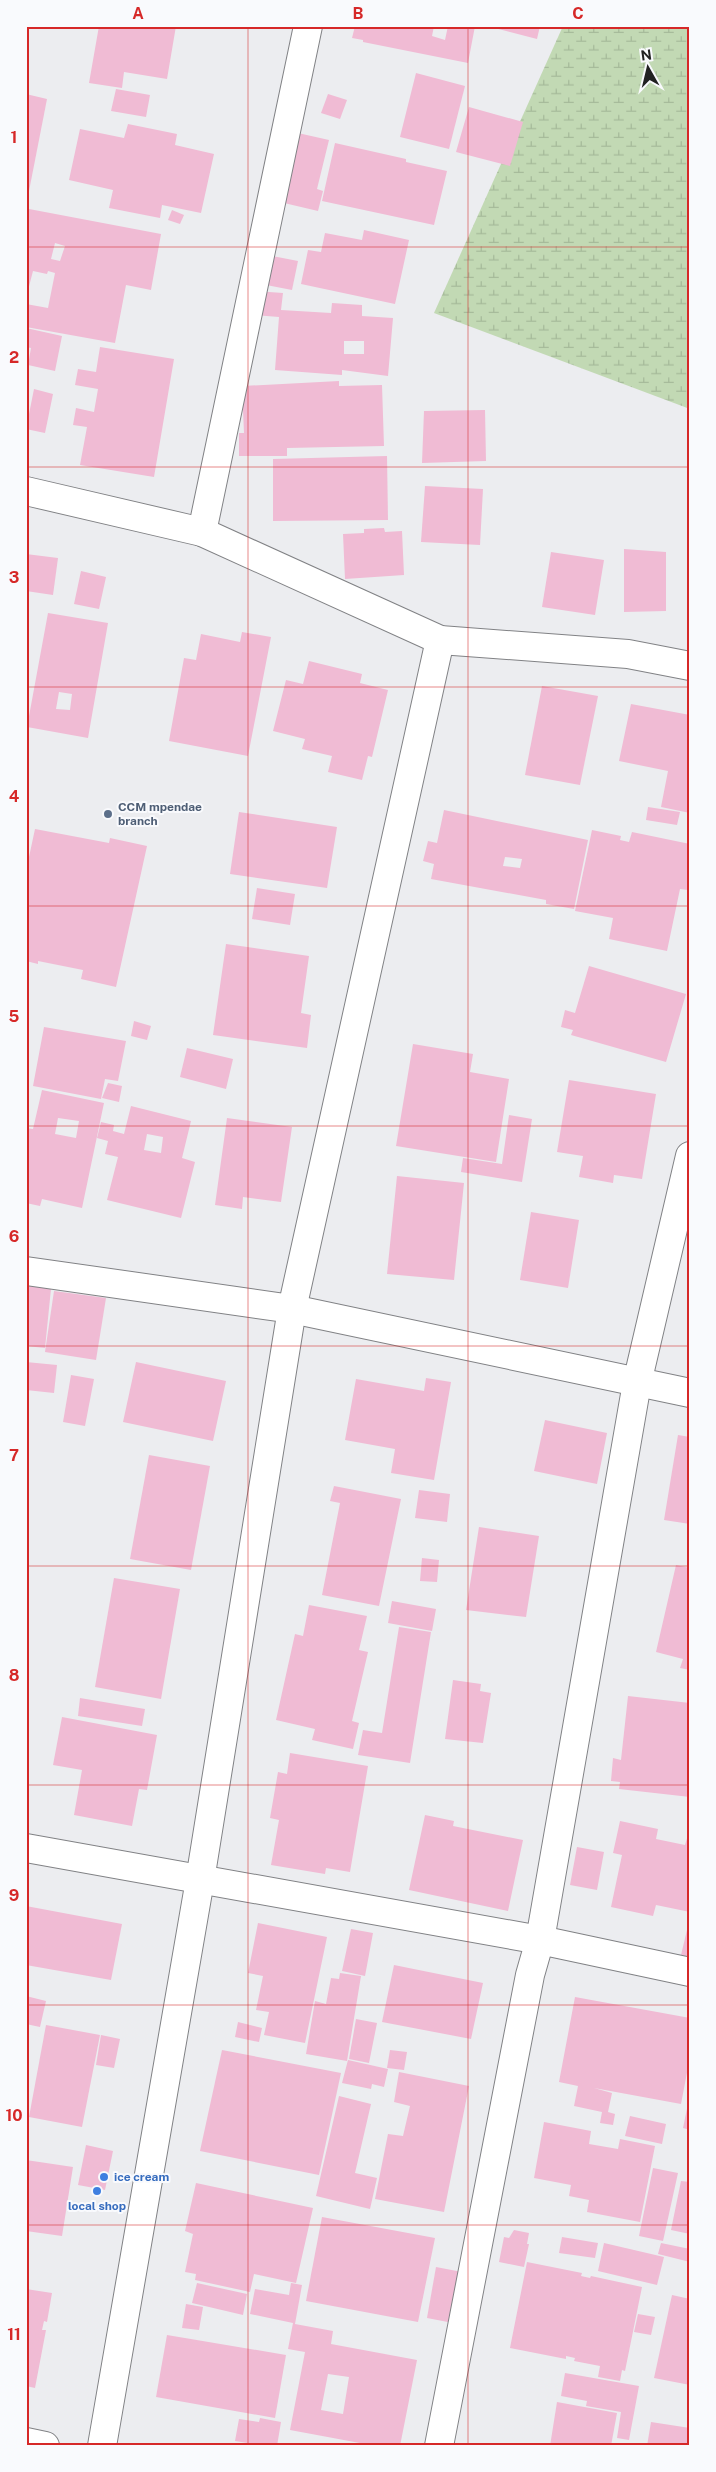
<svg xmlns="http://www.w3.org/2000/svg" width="716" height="2472" font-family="'Public Sans',sans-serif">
	<defs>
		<pattern id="wetland-marsh" width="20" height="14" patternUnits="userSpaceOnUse" patternTransform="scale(1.25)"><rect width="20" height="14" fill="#c2d9b4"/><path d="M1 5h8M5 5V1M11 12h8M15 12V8" fill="none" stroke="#a6ba9a"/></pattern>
	</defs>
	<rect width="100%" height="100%" fill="#ecedf0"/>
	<!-- wetland -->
	<polygon fill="url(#wetland-marsh)" points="563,26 690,26 690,409 434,313"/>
	<!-- building -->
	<g fill="#f0bbd4" fill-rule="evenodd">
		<polygon points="99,26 176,26 167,79 124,72 122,88 89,83"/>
		<polygon points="355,26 434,26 432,36 445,40 448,26 475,26 468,63 363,42 363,40 352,38"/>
		<polygon points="487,26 540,26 537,39"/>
		<polygon points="416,73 465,86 449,149 400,137"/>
		<polygon points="116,89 150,95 146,117 111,111"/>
		<polygon points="26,94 47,99 29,191 26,190"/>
		<polygon points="328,94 347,100 340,119 321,113"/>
		<polygon points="469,107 523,122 510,166 456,152"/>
		<polygon points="128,124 177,134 175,145 214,154 201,213 162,205 160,218 109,208 113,190 69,180 80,129 124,138"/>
		<polygon points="289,131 329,140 317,189 323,191 318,211 284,203"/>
		<polygon points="335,143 406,159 406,162 447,171 434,225 322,201"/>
		<path d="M 29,209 L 161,234 L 151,290 L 126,285 L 115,343 L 26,327 L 26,304 L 48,308 L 55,273 L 48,271 L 47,274 L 33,271 L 26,298 L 26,224 ZM 55,243 L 65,246 L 60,261 L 51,259 Z"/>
		<polygon points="172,210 184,215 180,224 168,220"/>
		<polygon points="364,230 409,240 395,304 301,284 308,250 321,252 325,233 362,240"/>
		<polygon points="262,254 298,261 292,290 256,283"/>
		<path d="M 255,291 L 283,293 L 281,310 L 331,313 L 332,303 L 362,305 L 362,316 L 393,318 L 388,376 L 342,370 L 342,375 L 275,370 L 279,317 L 253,315 ZM 344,341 L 364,341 L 364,354 L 344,354 Z"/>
		<polygon points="26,328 62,336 55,371 28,365 31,348 26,347"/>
		<polygon points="100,347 174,359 154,477 80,465 87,427 73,425 76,408 94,412 98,389 75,385 78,369 96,372"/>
		<polygon points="339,381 339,386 382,385 384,446 287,448 287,456 239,456 239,433 244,433 242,386"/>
		<polygon points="26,382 29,382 27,394 26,394"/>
		<polygon points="34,389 53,394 45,433 26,429"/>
		<polygon points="485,410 486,461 422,463 424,411"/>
		<polygon points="387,456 388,520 273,521 273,459"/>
		<polygon points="425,486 483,489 480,545 421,542"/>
		<polygon points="384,528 385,532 402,531 404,575 345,579 343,534 364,533 364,529"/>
		<polygon points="624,549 666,552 666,611 624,612"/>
		<polygon points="551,552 604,560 595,615 542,607"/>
		<polygon points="26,554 58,558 53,595 26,591"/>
		<polygon points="81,571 106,577 99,609 74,604"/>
		<path d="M 48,613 L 108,623 L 88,738 L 27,727 ZM 59,692 L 72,694 L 70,710 L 56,709 Z"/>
		<polygon points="242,632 271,637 248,756 169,741 184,658 196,660 201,634 240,642"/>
		<polygon points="309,661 362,674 360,683 388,690 372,757 368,756 362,780 328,772 332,756 302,749 305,739 273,731 286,680 303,684"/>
		<polygon points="542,686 598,696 580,785 525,775"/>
		<polygon points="631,704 690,715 690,813 661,807 668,771 619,761"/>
		<polygon points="648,807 680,812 677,825 646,820"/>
		<path d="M 444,810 L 588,840 L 574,909 L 546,904 L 546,900 L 431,879 L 434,864 L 423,861 L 428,841 L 437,843 ZM 505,857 L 522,859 L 520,868 L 503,866 Z"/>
		<polygon points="239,812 337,827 327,888 230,874"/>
		<polygon points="35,829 109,843 110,838 147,846 116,987 81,979 83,970 38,961 38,964 26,961 26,871"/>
		<polygon points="592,830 621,836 620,840 629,842 632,832 690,844 688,890 680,889 667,951 609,939 613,918 575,911"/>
		<polygon points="257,888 295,894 290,925 252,919"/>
		<polygon points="226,944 309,956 301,1013 311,1015 307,1048 213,1035"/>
		<polygon points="589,966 686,994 666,1062 571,1035 573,1030 561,1027 565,1010 575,1013"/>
		<polygon points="134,1021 151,1026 147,1040 131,1036"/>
		<polygon points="44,1027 126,1041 118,1081 105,1079 101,1099 33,1086"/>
		<polygon points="413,1044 473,1054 470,1072 509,1079 496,1162 396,1146"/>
		<polygon points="187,1048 233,1059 226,1089 180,1077"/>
		<polygon points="569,1080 656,1094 642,1179 614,1175 613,1183 579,1177 583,1156 557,1152"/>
		<polygon points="108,1083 122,1086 119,1102 102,1098"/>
		<path d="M 42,1090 L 104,1103 L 82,1208 L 42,1199 L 40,1206 L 26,1203 L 26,1128 L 33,1129 ZM 58,1118 L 79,1121 L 76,1138 L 55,1134 Z"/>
		<path d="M 131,1106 L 191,1121 L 182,1158 L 195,1162 L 181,1218 L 107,1200 L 118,1157 L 105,1154 L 108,1141 L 97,1138 L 101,1122 L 114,1125 L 113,1131 L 124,1134 ZM 147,1134 L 163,1137 L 161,1153 L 144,1150 Z"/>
		<polygon points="509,1115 532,1119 522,1182 461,1172 463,1158 502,1164"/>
		<polygon points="227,1118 292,1127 281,1202 243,1197 242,1209 215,1205"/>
		<polygon points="397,1176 464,1183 454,1280 387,1274"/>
		<polygon points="531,1212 579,1220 568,1288 520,1280"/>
		<polygon points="26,1277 52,1279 45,1348 26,1346"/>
		<polygon points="54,1291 106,1298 96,1360 45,1352"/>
		<polygon points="26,1362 57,1365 54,1393 26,1390"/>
		<polygon points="136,1362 226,1381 213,1441 123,1422"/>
		<polygon points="71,1375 94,1379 85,1426 63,1422"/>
		<polygon points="426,1378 451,1382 434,1480 391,1473 395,1449 345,1440 356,1379 424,1391"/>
		<polygon points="545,1420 607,1433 597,1484 534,1471"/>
		<polygon points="678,1435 690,1437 690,1524 664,1520"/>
		<polygon points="149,1455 210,1466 191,1570 130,1559"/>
		<polygon points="334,1486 401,1499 379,1606 322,1595 340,1503 330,1501"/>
		<polygon points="419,1490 450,1494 447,1522 415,1518"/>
		<polygon points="479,1527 539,1536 526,1617 466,1610"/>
		<polygon points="422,1558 439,1560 437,1582 420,1581"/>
		<polygon points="676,1565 690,1568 690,1670 680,1668 683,1659 656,1652"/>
		<polygon points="114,1578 180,1589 161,1699 95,1687"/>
		<polygon points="392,1601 436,1609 432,1631 388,1623"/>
		<polygon points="309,1605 367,1616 359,1650 368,1652 352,1721 359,1723 353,1749 312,1740 315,1729 276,1720 295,1634 303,1636"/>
		<polygon points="399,1627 431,1632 410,1763 358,1755 363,1730 382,1733"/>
		<polygon points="453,1680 481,1684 480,1691 491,1693 483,1743 445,1739"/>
		<polygon points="628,1696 690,1703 690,1797 619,1789 620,1782 611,1781 613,1758 621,1760"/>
		<polygon points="80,1698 145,1709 142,1726 78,1716"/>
		<polygon points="62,1717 157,1735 147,1790 139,1789 132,1826 74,1815 82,1770 53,1765"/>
		<polygon points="290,1753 368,1766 350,1872 326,1868 325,1874 271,1865 279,1820 270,1818 278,1772 287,1774"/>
		<polygon points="425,1815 454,1821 453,1826 523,1840 508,1911 409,1890"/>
		<polygon points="620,1821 658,1829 656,1839 685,1845 688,1835 690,1835 690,1912 656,1905 653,1916 611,1907 622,1855 613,1853"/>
		<polygon points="577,1847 604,1852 597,1890 570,1885"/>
		<polygon points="26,1906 122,1924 111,1980 26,1965"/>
		<polygon points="258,1923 327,1937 305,2043 264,2035 269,2012 256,2010 263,1976 248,1973"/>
		<polygon points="351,1929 373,1933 365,1976 342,1971"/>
		<polygon points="687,1930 690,1931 690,1957 681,1955"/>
		<polygon points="394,1965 483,1983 471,2039 382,2022"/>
		<polygon points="340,1973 361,1976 347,2061 306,2054 315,2001 326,2004 331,1978 339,1979"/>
		<polygon points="26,1996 46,2001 40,2027 26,2024"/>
		<polygon points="575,1997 690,2018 690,2057 681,2104 594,2088 612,2093 608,2112 615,2114 613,2125 600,2123 602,2112 574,2106 578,2086 559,2082"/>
		<polygon points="356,2019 377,2023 369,2063 349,2059"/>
		<polygon points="238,2022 262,2028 259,2042 235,2037"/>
		<polygon points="46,2025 100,2035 82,2127 29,2117"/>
		<polygon points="101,2035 120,2039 114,2068 96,2065"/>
		<polygon points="222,2050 341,2073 319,2175 200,2151"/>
		<polygon points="390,2050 407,2052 404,2070 387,2068"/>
		<polygon points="348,2060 388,2069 384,2087 372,2084 371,2089 342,2083"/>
		<polygon points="399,2072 469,2086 444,2212 375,2199 388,2134 403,2136 410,2106 394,2102"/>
		<polygon points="339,2096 371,2104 355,2173 377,2178 370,2209 316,2196"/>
		<polygon points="689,2099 690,2099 690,2130 683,2128"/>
		<polygon points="630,2116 666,2124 662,2144 625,2136"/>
		<polygon points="544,2122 591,2131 589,2144 618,2149 620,2139 655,2146 640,2222 587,2212 589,2200 569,2196 571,2185 534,2178"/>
		<polygon points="86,2145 113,2151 105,2190 78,2185"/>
		<polygon points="26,2160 73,2167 62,2236 26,2231"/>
		<polygon points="653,2168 678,2173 663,2241 639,2236"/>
		<polygon points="681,2181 690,2182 690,2234 671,2230"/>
		<polygon points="196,2183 313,2208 296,2283 254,2274 250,2292 195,2280 196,2274 185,2272 193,2234 185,2231"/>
		<polygon points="322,2217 435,2238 418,2322 306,2301"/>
		<polygon points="514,2230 529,2233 527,2244 529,2244 524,2267 499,2262 504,2237 509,2238"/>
		<polygon points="562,2237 598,2243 595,2258 559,2253"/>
		<polygon points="604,2243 664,2257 657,2285 598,2271"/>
		<polygon points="661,2243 690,2249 690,2262 658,2254"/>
		<polygon points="527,2262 582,2273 581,2276 590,2278 591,2276 642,2287 625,2371 622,2370 620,2381 598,2377 600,2366 574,2361 575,2358 566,2356 566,2359 510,2348"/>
		<polygon points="436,2267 462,2272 453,2323 427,2318"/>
		<polygon points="197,2283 247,2294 243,2315 192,2303"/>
		<path d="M 291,2283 L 302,2285 L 295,2324 L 333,2331 L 331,2344 L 417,2360 L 400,2446 L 376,2446 L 290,2430 L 305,2352 L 288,2349 L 293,2323 L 250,2314 L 255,2289 L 289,2295 ZM 328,2374 L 349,2377 L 343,2414 L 321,2410 Z"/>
		<polygon points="26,2289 52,2293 47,2322 44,2321 42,2330 46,2330 35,2388 26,2386"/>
		<polygon points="672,2295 690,2299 690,2385 654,2378"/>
		<polygon points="186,2304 203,2307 199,2330 182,2328"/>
		<polygon points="638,2314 655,2317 651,2335 634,2332"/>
		<polygon points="167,2335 286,2355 275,2418 156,2397"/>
		<polygon points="565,2373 639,2386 629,2440 617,2438 621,2412 586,2406 587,2401 561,2396"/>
		<polygon points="557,2402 617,2413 611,2446 550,2446"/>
		<polygon points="260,2418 281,2422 277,2446 254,2446 254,2444 235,2441 239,2419 259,2422"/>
		<polygon points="651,2422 690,2428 690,2446 647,2446"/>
	</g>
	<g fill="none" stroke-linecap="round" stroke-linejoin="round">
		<!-- street casing -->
		<g stroke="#818285" stroke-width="30">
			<g id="street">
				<polyline points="26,491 202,532 440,640 628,654 690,666"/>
				<polyline points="202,532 308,26"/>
				<polyline points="26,1271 292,1309 690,1393"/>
				<polyline points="26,1848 540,1940 690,1972"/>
				<polyline points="26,2442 45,2446"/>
				<polyline points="102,2446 200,1880 292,1309 440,640"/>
				<polyline points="439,2446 530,1975 540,1940 637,1383 690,1156"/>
			</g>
		</g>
		<!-- street -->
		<use href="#street" stroke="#fff" stroke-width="28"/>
	</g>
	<!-- grid -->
	<path fill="none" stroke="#d62828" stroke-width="1" stroke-opacity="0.55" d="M 248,26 L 248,2446M 468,26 L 468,2446M 26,247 L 690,247M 26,467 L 690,467M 26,687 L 690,687M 26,906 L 690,906M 26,1126 L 690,1126M 26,1346 L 690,1346M 26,1566 L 690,1566M 26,1785 L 690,1785M 26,2005 L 690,2005M 26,2225 L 690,2225"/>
	<!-- markers -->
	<circle fill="#5c6f8a" stroke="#f9fafd" stroke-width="2" cx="108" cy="814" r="5"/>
	<g fill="#3f7fe0" stroke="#f9fafd" stroke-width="2">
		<circle cx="104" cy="2177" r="5"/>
		<circle cx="97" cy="2191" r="5"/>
	</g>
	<g text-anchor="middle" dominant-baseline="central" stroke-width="4" stroke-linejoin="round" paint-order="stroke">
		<!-- service labels -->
		<g font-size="12" font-weight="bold" fill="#4e5e75" stroke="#f9fafd" text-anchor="start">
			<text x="118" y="807">CCM mpendae<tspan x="118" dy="14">branch</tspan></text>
		</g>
		<!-- shop labels -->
		<g font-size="12" font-weight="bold" fill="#366cbe" stroke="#f9fafd" text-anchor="start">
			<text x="114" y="2177">ice cream</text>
			<text x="97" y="2206" text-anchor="middle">local shop</text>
		</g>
	</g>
	<!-- border -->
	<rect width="716" height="2472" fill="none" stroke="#f9fafd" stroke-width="55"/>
	<!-- north arrow -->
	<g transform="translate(648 68) rotate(352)" stroke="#f9fafd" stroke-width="4" paint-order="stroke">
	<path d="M0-4L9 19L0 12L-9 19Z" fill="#212122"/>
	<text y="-8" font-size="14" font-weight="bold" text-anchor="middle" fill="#212122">N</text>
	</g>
	<rect x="28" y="28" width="660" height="2416" fill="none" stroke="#d62828" stroke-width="2"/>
	<g font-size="16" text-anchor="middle" font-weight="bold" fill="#d62828">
		<text x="138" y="19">A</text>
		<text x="358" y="19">B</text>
		<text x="578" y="19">C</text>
		<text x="14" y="143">1</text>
		<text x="14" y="363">2</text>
		<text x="14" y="583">3</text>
		<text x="14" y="802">4</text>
		<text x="14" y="1022">5</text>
		<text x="14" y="1242">6</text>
		<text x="14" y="1461">7</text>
		<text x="14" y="1681">8</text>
		<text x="14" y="1901">9</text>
		<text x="14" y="2121">10</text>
		<text x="14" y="2340">11</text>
	</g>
</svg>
